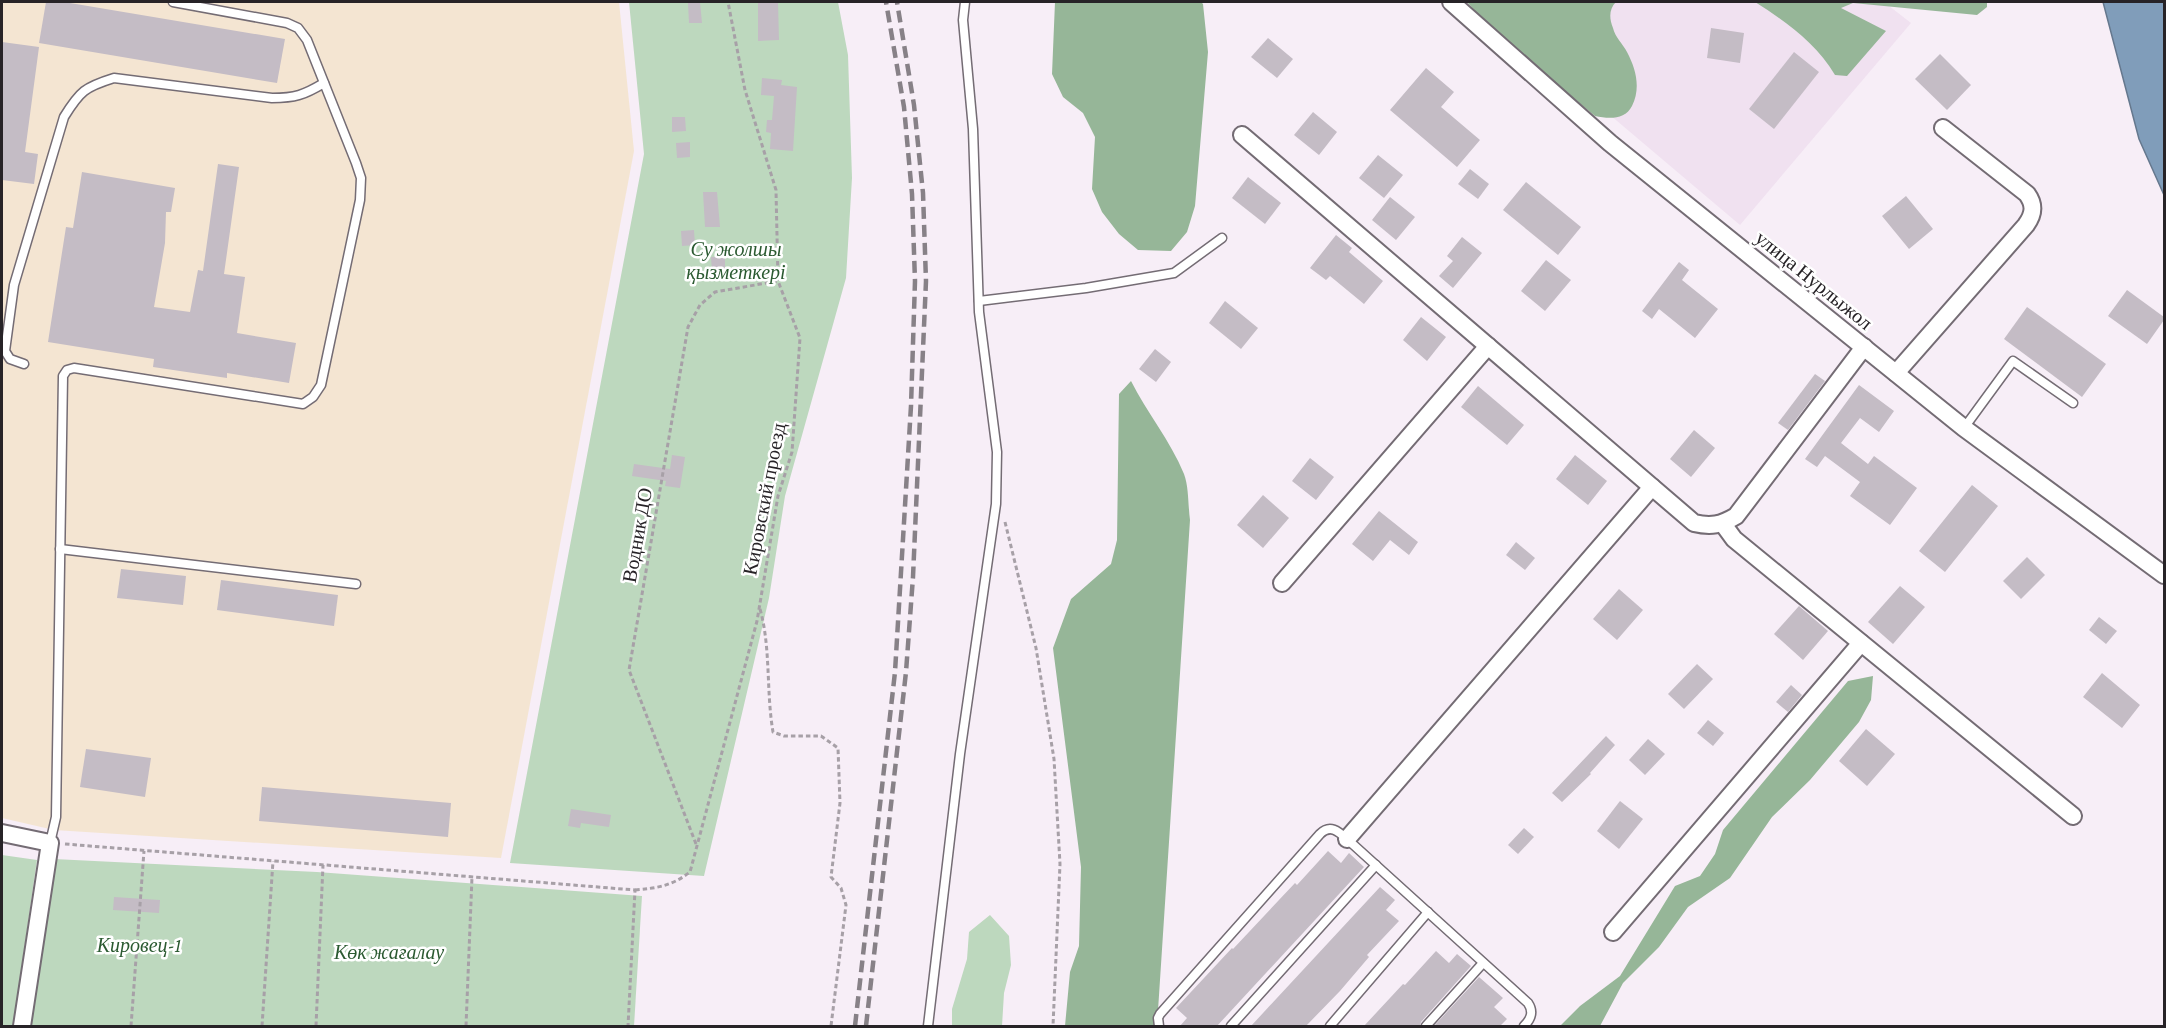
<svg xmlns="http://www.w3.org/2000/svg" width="2166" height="1028" font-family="'Crimson Pro',serif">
	<rect width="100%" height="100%" fill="#f7eef7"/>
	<!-- built -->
	<polygon fill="#f0e1f0" points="1589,2 1884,2 1911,23 1740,225 1545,60"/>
	<!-- industrial -->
	<polygon fill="#f4e5d2" points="2,2 619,2 634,151 501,858 54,830 2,818"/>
	<!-- green -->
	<g fill="#bdd8be">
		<polygon points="629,2 838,2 848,55 852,178 846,278 785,496 769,598 704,876 510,863 644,154"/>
		<polygon points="2,855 37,860 13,1026 2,1026"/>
		<polygon points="54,859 317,872 642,896 634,1026 29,1026"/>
		<polygon points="990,915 1009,936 1011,965 1004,993 1002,1026 952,1026 952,1009 967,959 969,932"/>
	</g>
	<!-- forest -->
	<g fill="#96b698">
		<polygon points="1055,2 1201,2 1203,4 1208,52 1195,206 1187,232 1171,251 1138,250 1119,234 1102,212 1092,189 1095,137 1083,113 1063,97 1052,74"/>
		<path d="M 1467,2 L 1616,2 C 1609,9 1609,18 1613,28 C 1615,37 1623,44 1627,52 C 1636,69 1641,88 1632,106 C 1625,120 1609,119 1595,116 L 1496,34 Z"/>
		<path d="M 1755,2 L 1987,2 L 1987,7 L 1977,15 L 1853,3 L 1841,8 L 1886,31 L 1847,76 L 1835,75 C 1816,43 1785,21 1755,2 Z"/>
		<path d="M 1131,381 C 1147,413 1170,440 1184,474 C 1189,487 1188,506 1190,520 L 1157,1026 L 1065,1026 L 1070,972 L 1079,946 L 1081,867 L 1053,648 L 1071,599 L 1111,564 L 1117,540 L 1119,394 Z"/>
		<polygon points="1873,676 1871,700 1859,722 1810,780 1772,817 1730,878 1688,907 1659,947 1623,983 1600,1026 1560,1026 1580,1006 1620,976 1675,886 1700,876 1715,854 1723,830 1848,681"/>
	</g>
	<!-- water -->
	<polygon fill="#809dba" stroke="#65788e" stroke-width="1.5" points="2103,2 2164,2 2164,195 2139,139"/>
	<!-- building -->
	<g fill="#c4bcc5">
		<polygon points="46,2 64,2 285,39 277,83 39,43"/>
		<polygon points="700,2 702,23 689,23 688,3"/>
		<polygon points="778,2 779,40 758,41 758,3"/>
		<polygon points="1711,28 1744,33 1740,63 1707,58"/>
		<polygon points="1268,38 1293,59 1277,78 1251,57"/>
		<polygon points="2,42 39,47 25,152 38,154 34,184 2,180"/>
		<polygon points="1794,52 1819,72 1774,129 1749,109"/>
		<polygon points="1940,54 1971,85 1947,110 1915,79"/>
		<polygon points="1426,68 1454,92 1441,107 1480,140 1457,167 1390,110"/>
		<polygon points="762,78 782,80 781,85 797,87 793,151 770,149 771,133 766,132 767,120 772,120 774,96 761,95"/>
		<polygon points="1313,112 1337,132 1319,155 1294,135"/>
		<polygon points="672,117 685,117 686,131 672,132"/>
		<polygon points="690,142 690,157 677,158 676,143"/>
		<polygon points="1378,155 1403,175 1384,198 1359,178"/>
		<polygon points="218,164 239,167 224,274 245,277 237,333 296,343 289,383 227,373 227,378 153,367 154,359 48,342 66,227 73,228 82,172 175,188 171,212 166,212 165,243 154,307 190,312 198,270 203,271"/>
		<polygon points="1470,169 1489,184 1478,199 1458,184"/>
		<polygon points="1248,177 1281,203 1265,224 1232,198"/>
		<polygon points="1526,182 1581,227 1558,255 1503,210"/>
		<polygon points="703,192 717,192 720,227 705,227"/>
		<polygon points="1906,196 1933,229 1909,249 1882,216"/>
		<polygon points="1390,197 1415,217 1396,240 1372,220"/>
		<polygon points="694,230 695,245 682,246 681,231"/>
		<polygon points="1336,235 1352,248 1349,252 1383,281 1364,304 1330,276 1326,280 1310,268"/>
		<polygon points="1462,237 1482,253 1453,288 1439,276 1453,261 1447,256"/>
		<polygon points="725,256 725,271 712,272 711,257"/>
		<polygon points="1546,260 1571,280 1545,311 1521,291"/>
		<polygon points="1679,262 1689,270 1682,280 1718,309 1695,338 1659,309 1652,319 1642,311"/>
		<polygon points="2127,290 2164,317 2164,320 2147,344 2108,316"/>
		<polygon points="1225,301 1258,328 1241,349 1209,323"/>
		<polygon points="2027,307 2106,364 2082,397 2004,339"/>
		<polygon points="1421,317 1446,337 1427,361 1403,340"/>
		<polygon points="1155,349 1171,362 1156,382 1139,369"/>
		<polygon points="1815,374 1825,381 1788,430 1778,423"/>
		<polygon points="1859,385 1894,411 1879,432 1860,418 1841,443 1868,464 1874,456 1917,488 1890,525 1850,496 1860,482 1825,456 1817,467 1805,459"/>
		<polygon points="1478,386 1524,425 1507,445 1461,407"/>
		<polygon points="1694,430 1715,448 1691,477 1670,459"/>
		<polygon points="672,455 685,457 680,488 665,486 666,481 632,476 634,464 670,469"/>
		<polygon points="1575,455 1607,481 1588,505 1556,479"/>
		<polygon points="1310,458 1334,477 1316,500 1292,481"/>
		<polygon points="1972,485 1998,506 1945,572 1919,551"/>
		<polygon points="1263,495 1289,518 1263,548 1237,525"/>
		<polygon points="1379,511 1418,542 1409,555 1390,540 1373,561 1352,544"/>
		<polygon points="1516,542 1535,558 1525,570 1506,555"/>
		<polygon points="2027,557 2045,575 2021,599 2003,581"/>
		<polygon points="121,569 186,576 183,605 117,598"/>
		<polygon points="221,580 338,595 334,626 217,610"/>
		<polygon points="1900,586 1925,607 1893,644 1868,622"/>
		<polygon points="1619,589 1643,610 1617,640 1593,619"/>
		<polygon points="1799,606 1828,631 1803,660 1774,634"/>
		<polygon points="2099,617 2117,631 2106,644 2089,630"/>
		<polygon points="1697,664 1713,679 1684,709 1668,694"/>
		<polygon points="2102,673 2140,705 2122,728 2083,697"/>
		<polygon points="1791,685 1802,695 1788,712 1776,702"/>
		<polygon points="1708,720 1724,733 1713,746 1697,733"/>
		<polygon points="1866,729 1895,754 1867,786 1839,761"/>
		<polygon points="1606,736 1615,745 1590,773 1591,774 1562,802 1552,793"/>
		<polygon points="1648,739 1665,754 1645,775 1629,760"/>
		<polygon points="86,749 151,758 145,797 80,787"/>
		<polygon points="262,787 451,803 448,837 259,821"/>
		<polygon points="1620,801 1643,819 1619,849 1597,831"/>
		<polygon points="571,809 611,815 609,827 581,823 580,828 568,826"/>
		<polygon points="1524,828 1534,837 1518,854 1508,845"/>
		<polygon points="1328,851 1341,863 1349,853 1364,867 1217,1026 1180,1026 1187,1018 1176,1008 1232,948 1233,949 1295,883 1297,885"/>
		<polygon points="1380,887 1395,900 1386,910 1399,921 1367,955 1369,957 1340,991 1306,1026 1251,1026"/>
		<polygon points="114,897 160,900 159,913 113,910"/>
		<polygon points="1436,951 1449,963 1457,954 1471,966 1421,1022 1420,1026 1364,1026 1403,984 1405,985"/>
		<polygon points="1479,977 1503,998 1494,1007 1507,1019 1500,1026 1434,1026"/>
	</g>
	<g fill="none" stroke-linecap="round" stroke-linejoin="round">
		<!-- service casing -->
		<g stroke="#746c74" stroke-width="11">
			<g id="service">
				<polyline points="979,301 1086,288 1174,273 1222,238"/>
				<path d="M 24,364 L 10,359 L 5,351 L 14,285 L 64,117 C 80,91 85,87 114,78 L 272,98 C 295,98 304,95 324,83"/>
				<polyline points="1964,428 2013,361 2073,403"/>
				<polyline points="60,549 356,584"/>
				<polyline points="50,843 56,817 63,376 67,370 74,368 303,404 313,397 321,385 360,200 361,178 356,163 307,40 298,28 287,23 173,2"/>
				<polyline points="928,1026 960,754 996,504 997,452 979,312 973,129 963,20 965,2"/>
				<path d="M 1159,1026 L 1158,1018 L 1160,1014 L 1320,834 C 1330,824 1338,831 1347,839 L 1528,1003 C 1534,1012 1531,1019 1524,1026"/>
				<polyline points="1231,1026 1376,865"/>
				<polyline points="1330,1026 1428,912"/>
				<polyline points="1426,1026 1483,963"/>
			</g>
		</g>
		<!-- minor casing -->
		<g stroke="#746c74" stroke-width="20">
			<g id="minor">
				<polyline points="1451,2 1610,143 1964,428 2164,575"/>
				<path d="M 1242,135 L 1694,523 C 1711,527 1721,525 1736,516 L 1864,347"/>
				<path d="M 1896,373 L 2026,225 C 2034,214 2035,205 2027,194 L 1943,128"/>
				<polyline points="1723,524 1734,539 2073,816"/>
				<polyline points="1282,583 1488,346"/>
				<polyline points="2,833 50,843 22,1026"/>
				<polyline points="1347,839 1652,487"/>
				<polyline points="1613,932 1861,643"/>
			</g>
		</g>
		<!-- path -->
		<g stroke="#a7a0a7" stroke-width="3" stroke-dasharray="4.5 3" stroke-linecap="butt">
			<polyline points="1005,522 1036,648 1054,759 1060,864 1053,1026"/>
			<path d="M 760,609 C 771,648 766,691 773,732 L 784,736 L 821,736 L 838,748 L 840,803 L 831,877 L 841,888 L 846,905 L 831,1026"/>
			<polyline points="65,844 635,890 628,1026"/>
			<polyline points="696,844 629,670 688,327 700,305 715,292 778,281"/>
			<path d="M 635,890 C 657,888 672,886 690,872 L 757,621 L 778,496 L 792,452 L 800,338 L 778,281 L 776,190 L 745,90 L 728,2"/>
			<polyline points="131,1026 144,851"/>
			<polyline points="262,1026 273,861"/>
			<polyline points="316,1026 323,865"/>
			<polyline points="466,1026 472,877"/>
		</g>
		<!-- service -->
		<use href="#service" stroke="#fff" stroke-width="8"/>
		<!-- minor -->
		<use href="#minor" stroke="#fff" stroke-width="16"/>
		<!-- rail -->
		<g stroke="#878187" stroke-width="4.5" stroke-dasharray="12 6" stroke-linecap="butt">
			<polyline points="855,1026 895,672 911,406 915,281 912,194 904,107 886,2"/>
			<polyline points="866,1026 906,672 913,577 926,281 923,193 914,105 897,2"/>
		</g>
	</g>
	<g text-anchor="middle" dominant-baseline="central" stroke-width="5" stroke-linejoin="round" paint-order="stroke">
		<!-- park labels -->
		<g font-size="20" font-style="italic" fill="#2b5a31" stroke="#fff">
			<text x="736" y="249">Су жолшы<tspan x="736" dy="23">қызметкері</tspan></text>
			<text x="139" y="945">Кировец-1</text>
			<text x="389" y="952">Көк жағалау</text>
		</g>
		<!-- street labels -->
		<g font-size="20" fill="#272327" stroke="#fff">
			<text transform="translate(1814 280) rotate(39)">улица Нурлыжол</text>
			<text transform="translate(764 499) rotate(-79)">Кировский проезд</text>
			<text transform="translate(637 535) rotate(-80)">Водник ДО</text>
		</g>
	</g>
	<!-- border -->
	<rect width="2166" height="1028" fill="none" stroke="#272327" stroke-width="6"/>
</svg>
